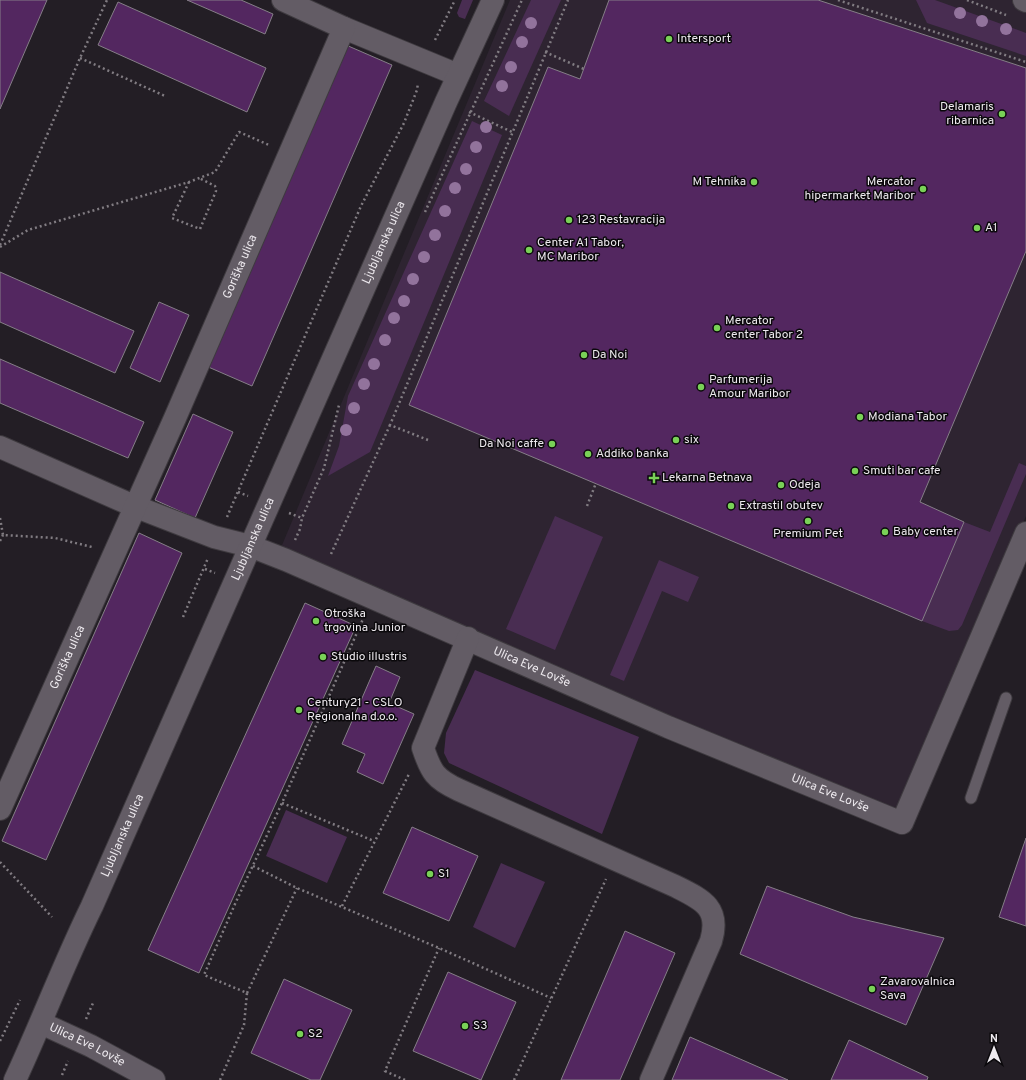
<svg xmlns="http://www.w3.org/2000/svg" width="1026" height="1080" font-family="Overpass,sans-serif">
	<rect width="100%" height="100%" fill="#231e25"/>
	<!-- built -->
	<polygon fill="#2e2431" points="510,0 1017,0 1026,3 1026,516 899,814 280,550"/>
	<!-- green -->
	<g fill="#492d52">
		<polygon points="462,0 473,0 465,19 459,17 457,13"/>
		<polygon points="531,0 561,0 509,116 484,101"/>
		<polygon points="916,0 935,0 1026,33 1026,56 927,23"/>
		<polygon points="472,121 502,135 370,452 328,476 339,446 348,396"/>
		<polygon points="1019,463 1026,466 1026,474 962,625 958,630 949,631 922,621 964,522 990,532"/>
		<polygon points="555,516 603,537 555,650 506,629"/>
		<polygon points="659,560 699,577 688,602 662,591 624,681 610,675"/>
		<polygon points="475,670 639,737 602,834 449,763 444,753 446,733"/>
		<polygon points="286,810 347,837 327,883 266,856"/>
		<polygon points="501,863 545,882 515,948 473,927"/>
	</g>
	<!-- building -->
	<g fill="#532760" stroke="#857e87">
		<polygon points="0,0 47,0 0,109"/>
		<polygon points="187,0 241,0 273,14 265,34"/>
		<polygon points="609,0 818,0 1026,68 1026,251 920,502 964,522 922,621 409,405 548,67 580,79"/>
		<polygon points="118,2 266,68 247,112 98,45"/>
		<polygon points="346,45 392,65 252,386 206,366"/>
		<polygon points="0,272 134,331 115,373 0,322"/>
		<polygon points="159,302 189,315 160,382 130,368"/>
		<polygon points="0,359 144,422 128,458 0,403"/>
		<polygon points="193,414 233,432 195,518 155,500"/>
		<polygon points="139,533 182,553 46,860 2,841"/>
		<polygon points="305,603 356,626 199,973 148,950"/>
		<polygon points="376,666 400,677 389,703 414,714 383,784 357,772 365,754 342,744"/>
		<polygon points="412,827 478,856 449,921 383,893"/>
		<polygon points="1026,838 1026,926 999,917"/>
		<polygon points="767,886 853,917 944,938 906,1025 740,954"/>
		<polygon points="625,931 675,953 620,1080 561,1080"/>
		<polygon points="448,972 516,1002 481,1080 413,1051"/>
		<polygon points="284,979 352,1010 320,1080 311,1080 251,1053"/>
		<polygon points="690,1037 788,1080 672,1080"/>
		<polygon points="849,1040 928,1077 927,1080 831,1080"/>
	</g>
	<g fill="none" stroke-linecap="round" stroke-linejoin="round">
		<!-- lane casing -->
		<g stroke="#3e3a3f" stroke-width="13">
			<polyline id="lane" points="971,798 1006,698"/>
		</g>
		<!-- street casing -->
		<g stroke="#3e3a3f" stroke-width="24">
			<g id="street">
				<polyline points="1024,0 1026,1"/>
				<polyline points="344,28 458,75"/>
				<path id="s1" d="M 0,447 L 134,506 L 214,537 L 250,546 L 286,560 L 668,727 L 902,823 L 1026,533"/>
				<path d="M 468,638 L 423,748 C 431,772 435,779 459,790 L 675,886 C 701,899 721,907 711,941 L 651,1080"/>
				<path id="s2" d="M 0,809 L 175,418 L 344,28 L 283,0"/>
			</g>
		</g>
		<!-- secondary casing -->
		<g stroke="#3e3a3f" stroke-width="24">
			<g id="secondary">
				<path id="s3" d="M 41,1023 L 91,1046 L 154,1080"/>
				<path id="s4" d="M 15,1080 C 42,1022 64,963 92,906 L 446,102 L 493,0"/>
			</g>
		</g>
		<!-- path -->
		<g stroke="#817c82" stroke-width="2.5" stroke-dasharray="2 3" stroke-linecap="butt">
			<polyline points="838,0 1026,62"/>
			<polyline points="967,0 1006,15"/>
			<polyline points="435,40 455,0"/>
			<polyline points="545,52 584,69"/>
			<polyline points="80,58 165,96"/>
			<polyline points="469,112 512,132"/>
			<polyline points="189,182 172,218 200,229 216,191 215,186 199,178"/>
			<polyline points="425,212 522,0"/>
			<polyline points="0,245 80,58 107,0"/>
			<polyline points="0,247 28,230 189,182 215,172 239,132 269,145"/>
			<polyline points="428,440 390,425 568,0"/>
			<polyline points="238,492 248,496"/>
			<polyline points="587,506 596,483"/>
			<polyline points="289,513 302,518"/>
			<polyline points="227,517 361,206 404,123 417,90 418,83"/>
			<polyline points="0,518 3,535 55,538 92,547"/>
			<polyline points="295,540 300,529 302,518 324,468 339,405"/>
			<polyline points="0,541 3,535"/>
			<polyline points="331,554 390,425"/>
			<polyline points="205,569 215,573"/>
			<polyline points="183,617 208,558"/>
			<polyline points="282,803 374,841"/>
			<polyline points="0,862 52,917"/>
			<polyline points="253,866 297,888 439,948 551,998"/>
			<polyline points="342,906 409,774"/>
			<polyline points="247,993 297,888"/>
			<polyline points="86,1019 93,1003"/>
			<polyline points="0,1041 20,1000"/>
			<polyline points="62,1075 68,1061"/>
			<polyline points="220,1080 244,1025 247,993 204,975 235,904 282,803 363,619"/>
			<polyline points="405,1080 385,1071 439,948"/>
			<polyline points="514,1080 606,879"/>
		</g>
		<!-- lane -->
		<use href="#lane" stroke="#635c65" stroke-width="11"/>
		<!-- street -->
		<use href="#street" stroke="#635c65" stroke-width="22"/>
		<!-- secondary -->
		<use href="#secondary" stroke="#635c65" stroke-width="22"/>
	</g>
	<!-- trees -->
	<g fill="#92739c">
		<circle cx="960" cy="13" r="6"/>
		<circle cx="982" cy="21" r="6"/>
		<circle cx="531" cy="23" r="6"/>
		<circle cx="1006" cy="29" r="6"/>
		<circle cx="522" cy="42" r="6"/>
		<circle cx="511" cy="67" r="6"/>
		<circle cx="502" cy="86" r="6"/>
		<circle cx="486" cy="127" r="6"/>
		<circle cx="476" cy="147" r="6"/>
		<circle cx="466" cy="169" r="6"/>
		<circle cx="455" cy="188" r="6"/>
		<circle cx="445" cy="211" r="6"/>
		<circle cx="435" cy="235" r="6"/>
		<circle cx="424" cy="257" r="6"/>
		<circle cx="413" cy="279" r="6"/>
		<circle cx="404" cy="301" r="6"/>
		<circle cx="394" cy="318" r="6"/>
		<circle cx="385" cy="340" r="6"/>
		<circle cx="374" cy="364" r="6"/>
		<circle cx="364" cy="384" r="6"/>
		<circle cx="354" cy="408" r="6"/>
		<circle cx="346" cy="430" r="6"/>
	</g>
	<!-- markers -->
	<g fill="#79d157" stroke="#0b090c" stroke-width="1.5">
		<circle cx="669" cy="39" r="4"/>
		<circle cx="1002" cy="114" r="4"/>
		<circle cx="754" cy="182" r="4"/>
		<circle cx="923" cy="189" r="4"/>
		<circle cx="569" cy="220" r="4"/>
		<circle cx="977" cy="228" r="4"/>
		<circle cx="529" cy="250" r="4"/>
		<circle cx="717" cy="328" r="4"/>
		<circle cx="584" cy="355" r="4"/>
		<circle cx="701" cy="387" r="4"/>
		<circle cx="860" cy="417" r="4"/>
		<circle cx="676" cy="440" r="4"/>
		<circle cx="552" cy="444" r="4"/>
		<circle cx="588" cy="454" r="4"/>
		<circle cx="855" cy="471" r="4"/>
		<path d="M652 472h4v4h4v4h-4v4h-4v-4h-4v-4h4z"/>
		<circle cx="781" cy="485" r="4"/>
		<circle cx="731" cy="506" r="4"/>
		<circle cx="808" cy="521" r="4"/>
		<circle cx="885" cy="532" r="4"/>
		<circle cx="316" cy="621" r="4"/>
		<circle cx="323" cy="657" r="4"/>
		<circle cx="299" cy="710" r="4"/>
		<circle cx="430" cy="874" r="4"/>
		<circle cx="872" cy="989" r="4"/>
		<circle cx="465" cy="1026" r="4"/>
		<circle cx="300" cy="1034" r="4"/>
	</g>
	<g text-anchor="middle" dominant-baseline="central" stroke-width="3" stroke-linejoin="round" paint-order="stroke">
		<!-- poi labels -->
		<g font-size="12" fill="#ede9ee" stroke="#0b090c" text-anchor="start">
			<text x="677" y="39">Intersport</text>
			<text x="994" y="107" text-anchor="end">Delamaris<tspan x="994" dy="14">ribarnica</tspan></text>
			<text x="746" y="182" text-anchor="end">M Tehnika</text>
			<text x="915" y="182" text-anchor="end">Mercator<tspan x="915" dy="14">hipermarket Maribor</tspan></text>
			<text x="577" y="220">123 Restavracija</text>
			<text x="985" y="228">A1</text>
			<text x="537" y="243">Center A1 Tabor,<tspan x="537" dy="14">MC Maribor</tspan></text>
			<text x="725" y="321">Mercator<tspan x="725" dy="14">center Tabor 2</tspan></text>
			<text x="592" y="355">Da Noi</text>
			<text x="709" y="380">Parfumerija<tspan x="709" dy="14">Amour Maribor</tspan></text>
			<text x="868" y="417">Modiana Tabor</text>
			<text x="684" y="440">six</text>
			<text x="544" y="444" text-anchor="end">Da Noi caffe</text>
			<text x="596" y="454">Addiko banka</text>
			<text x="863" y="471">Smuti bar cafe</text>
			<text x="662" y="478">Lekarna Betnava</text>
			<text x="789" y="485">Odeja</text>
			<text x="739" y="506">Extrastil obutev</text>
			<text x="893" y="532">Baby center</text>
			<text x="808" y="534" text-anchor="middle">Premium Pet</text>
			<text x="324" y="614">Otroška<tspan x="324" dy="14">trgovina Junior</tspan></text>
			<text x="331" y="657">Studio illustris</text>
			<text x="307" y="703">Century21 - CSLO<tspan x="307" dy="14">Regionalna d.o.o.</tspan></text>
			<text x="438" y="874">S1</text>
			<text x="880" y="982">Zavarovalnica<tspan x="880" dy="14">Sava</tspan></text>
			<text x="473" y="1026">S3</text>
			<text x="308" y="1034">S2</text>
		</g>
		<!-- street labels -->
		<g font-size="12" fill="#ede9ee" stroke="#0b090c">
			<text stroke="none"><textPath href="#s4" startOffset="915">Ljubljanska ulica</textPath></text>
			<text stroke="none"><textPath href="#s2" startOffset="593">Goriška ulica</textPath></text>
			<text stroke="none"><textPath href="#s4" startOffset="591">Ljubljanska ulica</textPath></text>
			<text stroke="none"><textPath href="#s2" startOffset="166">Goriška ulica</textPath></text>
			<text stroke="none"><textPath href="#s1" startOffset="576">Ulica Eve Lovše</textPath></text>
			<text stroke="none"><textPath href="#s1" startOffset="900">Ulica Eve Lovše</textPath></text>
			<text stroke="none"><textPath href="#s4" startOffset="267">Ljubljanska ulica</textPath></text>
			<text stroke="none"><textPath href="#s3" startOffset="51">Ulica Eve Lovše</textPath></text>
		</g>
	</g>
	<!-- north arrow -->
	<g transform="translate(994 1048)" stroke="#0b090c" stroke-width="3" paint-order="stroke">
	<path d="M0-3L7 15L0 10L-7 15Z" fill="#ede9ee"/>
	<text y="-6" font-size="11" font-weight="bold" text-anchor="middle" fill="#ede9ee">N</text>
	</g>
</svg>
